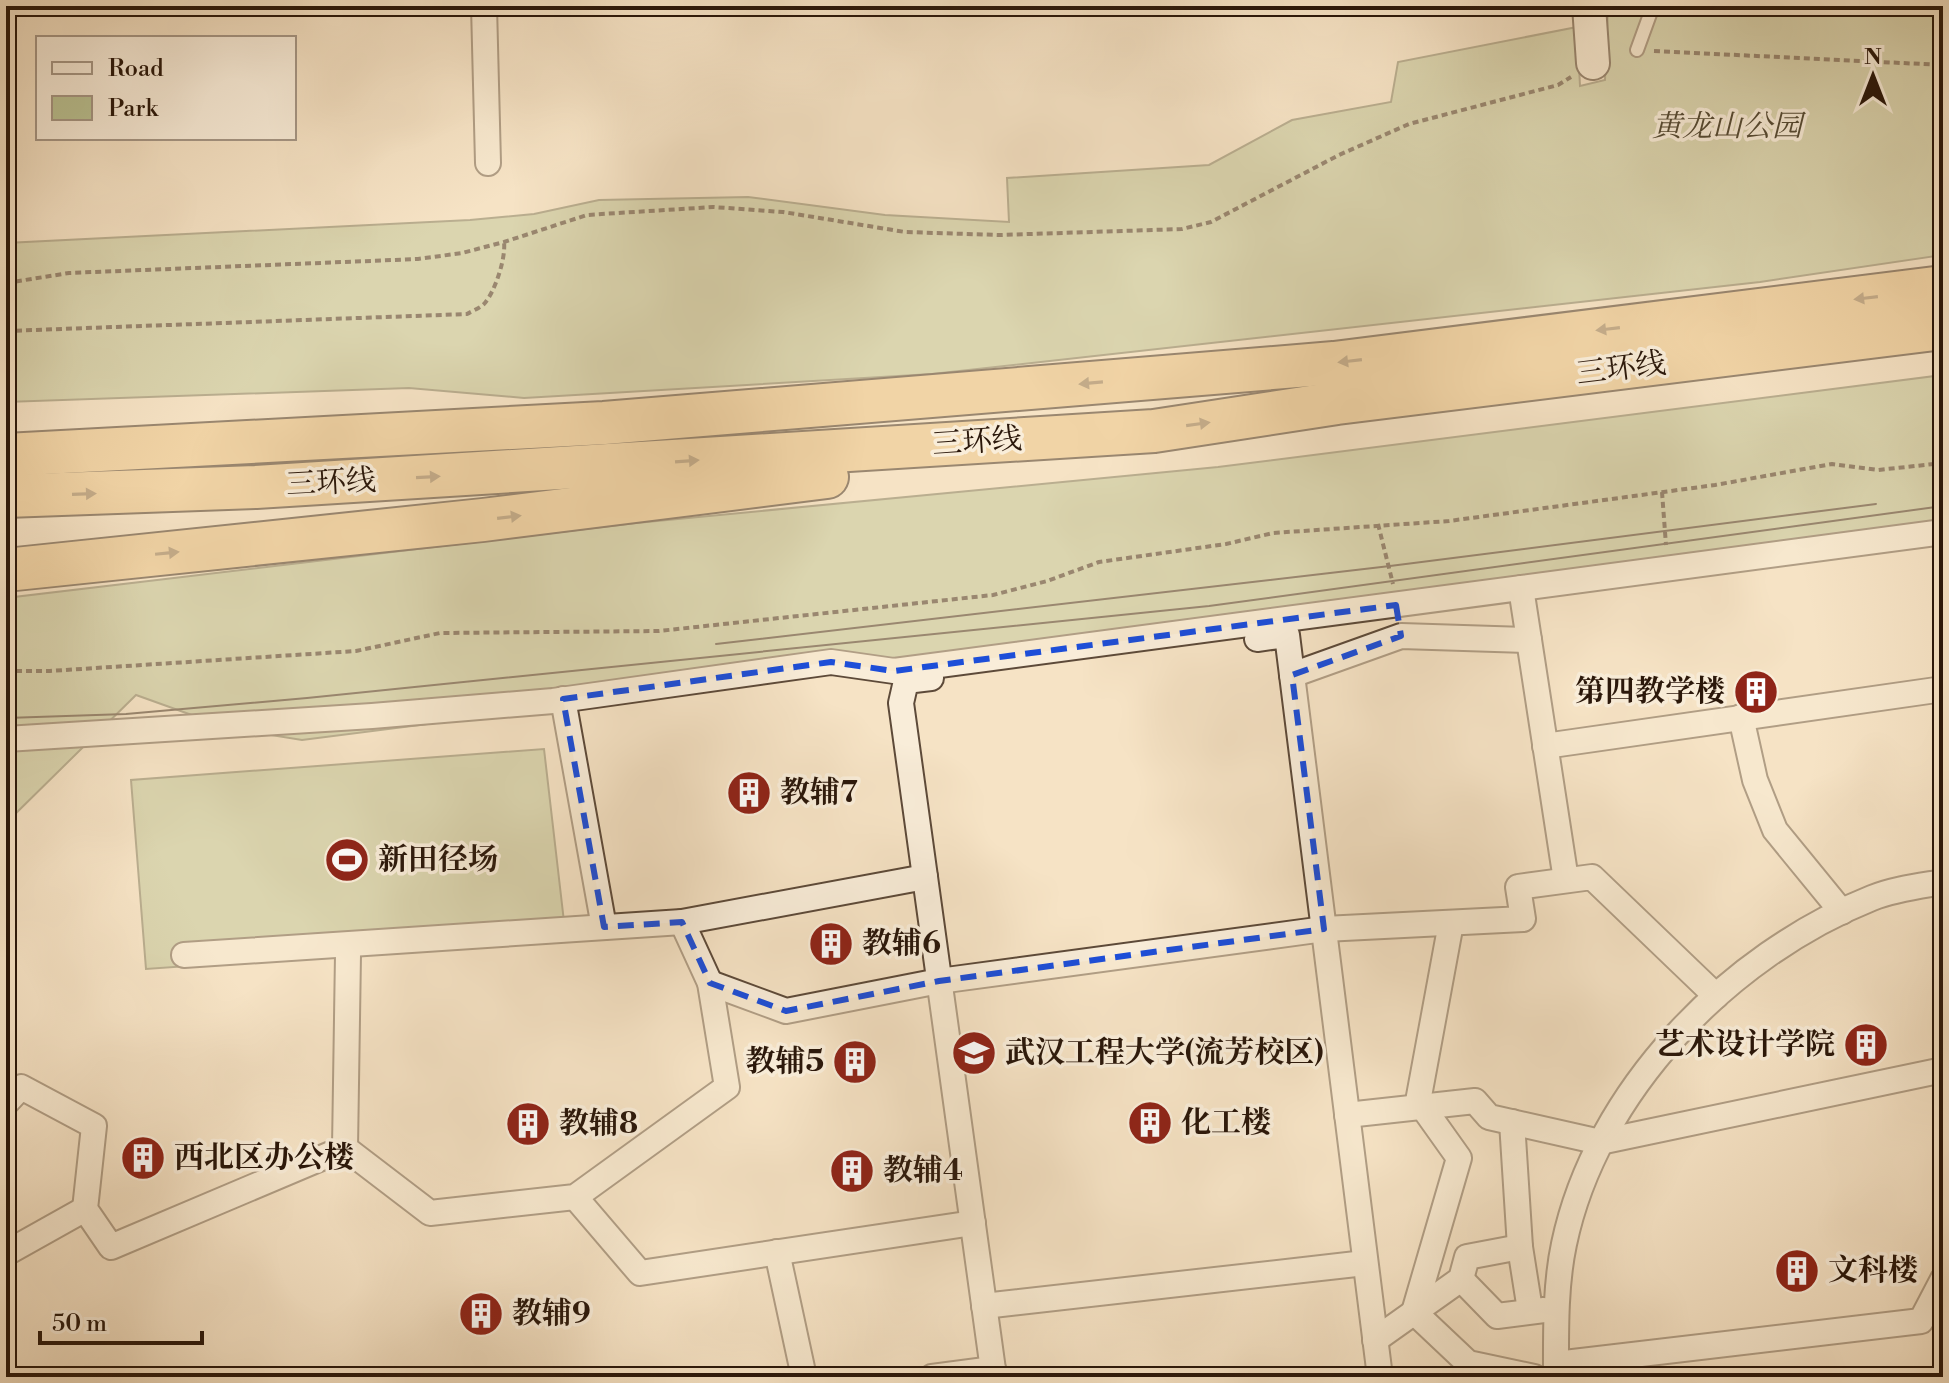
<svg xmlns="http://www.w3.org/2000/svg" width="1949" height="1383" font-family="'Libre Bodoni','Noto Serif SC',serif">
	<rect width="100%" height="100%" fill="#f6e3c5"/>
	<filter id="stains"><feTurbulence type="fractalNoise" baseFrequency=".0025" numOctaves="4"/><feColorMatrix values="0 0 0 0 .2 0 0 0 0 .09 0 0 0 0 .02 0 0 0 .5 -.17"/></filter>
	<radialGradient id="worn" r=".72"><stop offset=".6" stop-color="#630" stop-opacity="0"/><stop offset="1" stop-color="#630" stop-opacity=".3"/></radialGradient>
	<!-- green -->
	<g fill="#bbc495" stroke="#726e50" stroke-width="2">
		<polygon points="1608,6 1943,6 1943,255 1760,282 932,374 524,398 409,388 6,402 6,243 470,220 534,214 599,200 748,197 885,215 1009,222 1007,178 1209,165 1292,120 1391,102 1398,62 1577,27 1580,86 1605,80"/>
		<polygon points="1943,375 1943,524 877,667 302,740 228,728 136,695 6,823 6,598 636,523 1218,467"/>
		<polygon points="544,749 566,939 146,969 131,780"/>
	</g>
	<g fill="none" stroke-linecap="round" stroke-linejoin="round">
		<!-- lane casing -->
		<g stroke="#5d4a39" stroke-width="16">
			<polyline id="lane" points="1637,50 1653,6"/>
		</g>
		<!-- street casing -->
		<g stroke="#5d4a39" stroke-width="28">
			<g id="street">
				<polyline points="484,6 488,163"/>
				<polyline points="1521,588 1566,880"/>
				<polyline points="1257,639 1287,635 1380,1377"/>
				<polyline points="1292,675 1401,636 1529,640"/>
				<polyline points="931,678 906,681 901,703 994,1377"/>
				<polyline points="563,699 604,927"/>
				<polyline points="1741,717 1755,780 1775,830 1842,912"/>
				<polyline points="6,739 372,716 553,701 831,662 894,671 1943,532"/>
				<polyline points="1545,746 1943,689"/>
				<polyline points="184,955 682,922 925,877"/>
				<polyline points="710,983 786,1011 939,981 1324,929 1523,919 1518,887 1592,877 1716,996"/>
				<polyline points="6,1103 21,1087 94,1126 85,1209 111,1247 345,1148"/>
				<polyline points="1422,1106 1459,1158 1414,1312 1468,1363 1534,1377"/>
				<polyline points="1417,1107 1451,923"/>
				<polyline points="1347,1115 1475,1101 1489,1117 1600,1142 1943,1070"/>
				<polyline points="1512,1122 1520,1247 1530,1310"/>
				<polyline points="345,1148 430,1213 575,1197 727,1087 710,983 682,922"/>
				<polyline points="345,1148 348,954"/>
				<polyline points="575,1197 640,1273 973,1223"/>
				<polyline points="6,1245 10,1251 85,1209"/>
				<polyline points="777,1252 804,1377"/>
				<polyline points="1461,1279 1497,1316 1544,1310"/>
				<polyline points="984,1306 1365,1263"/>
				<polyline points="1375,1340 1461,1279 1467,1257 1520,1247"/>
				<polyline points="1556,1364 1921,1321 1943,1279"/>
				<polyline points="932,1377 993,1369"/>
				<path d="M 1556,1377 C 1556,1334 1555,1286 1564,1244 C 1596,1091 1729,955 1872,898 C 1894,889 1920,886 1943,882"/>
			</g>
		</g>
		<!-- secondary casing -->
		<g stroke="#2a170a" stroke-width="36">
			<polyline id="secondary" points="1589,6 1593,63"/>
		</g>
		<!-- highway casing -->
		<g stroke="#2a170a" stroke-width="46">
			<g id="highway">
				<polyline points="6,455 604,423 1334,363 1943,287"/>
				<polyline points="6,496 256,487 1154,431 1337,403 1943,328"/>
				<polyline points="6,570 483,520 827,477"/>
			</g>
		</g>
		<!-- path -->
		<g stroke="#2a170a" stroke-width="4" stroke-dasharray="6 4" stroke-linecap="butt">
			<polyline points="1654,51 1943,65"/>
			<polyline points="6,283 69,273 418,259 462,253 504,242 587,215 713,207 783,212 905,232 1000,235 1182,229 1211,222 1339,155 1409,124 1558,85 1571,77"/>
			<path d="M 6,331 L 467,314 C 472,311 480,308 484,304 C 495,292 506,258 504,242"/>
			<polyline points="1662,492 1666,545"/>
			<polyline points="1378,524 1393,584"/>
			<polyline points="6,671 50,671 356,651 440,633 659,631 993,595 1047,581 1099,562 1226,544 1273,533 1449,521 1715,485 1832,464 1878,470 1943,463"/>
		</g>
		<!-- lane -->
		<use href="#lane" stroke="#f9edd9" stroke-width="12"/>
		<!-- street -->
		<use href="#street" stroke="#f9edd9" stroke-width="24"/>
		<!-- secondary -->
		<use href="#secondary" stroke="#f9edd9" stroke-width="32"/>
		<!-- highway -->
		<use href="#highway" stroke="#ebc282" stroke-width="42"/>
		<!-- tram -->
		<g stroke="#2a170a" stroke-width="2">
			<polyline points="716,644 1390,566 1876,504"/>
			<polyline points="6,718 126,714 307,698 1209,606 1943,506"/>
		</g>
	</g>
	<!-- one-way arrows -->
	<defs><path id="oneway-solid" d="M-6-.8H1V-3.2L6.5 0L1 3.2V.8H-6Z" transform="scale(2)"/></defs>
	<g fill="#8a6c46">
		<use href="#oneway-solid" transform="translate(1866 298) rotate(173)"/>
		<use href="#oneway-solid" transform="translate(1608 329) rotate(173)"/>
		<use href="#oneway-solid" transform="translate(1350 361) rotate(173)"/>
		<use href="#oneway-solid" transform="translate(1091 383) rotate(175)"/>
		<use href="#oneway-solid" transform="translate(1198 424) rotate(-8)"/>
		<use href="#oneway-solid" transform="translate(687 461) rotate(-4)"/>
		<use href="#oneway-solid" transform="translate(428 477) rotate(-3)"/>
		<use href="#oneway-solid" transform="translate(84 494) rotate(-2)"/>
		<use href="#oneway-solid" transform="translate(509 517) rotate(-7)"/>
		<use href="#oneway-solid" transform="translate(167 553) rotate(-6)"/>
	</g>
	<!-- marked area -->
	<path d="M0 0H1949V1383H0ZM 1396,605 L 1401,636 L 1292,675 L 1324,929 L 939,981 L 786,1011 L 710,983 L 682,922 L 604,927 L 563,699 L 831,662 L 894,671 Z" fill="#f6e3c5" fill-opacity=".55" fill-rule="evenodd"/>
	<path fill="none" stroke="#1d4ed8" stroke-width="6" stroke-dasharray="16 10" stroke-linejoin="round" d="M 1396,605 L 1401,636 L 1292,675 L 1324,929 L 939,981 L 786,1011 L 710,983 L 682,922 L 604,927 L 563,699 L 831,662 L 894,671 Z"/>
	<!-- icons -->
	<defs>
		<g id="building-disc" transform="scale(2.3)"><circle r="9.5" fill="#8f2418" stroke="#f9edd9"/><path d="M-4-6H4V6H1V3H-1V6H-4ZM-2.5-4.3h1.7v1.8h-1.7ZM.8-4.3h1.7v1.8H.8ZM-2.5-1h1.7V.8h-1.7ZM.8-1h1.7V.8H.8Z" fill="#fff"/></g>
		<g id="stadium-disc" transform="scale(2.3)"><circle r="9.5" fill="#8f2418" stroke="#f9edd9"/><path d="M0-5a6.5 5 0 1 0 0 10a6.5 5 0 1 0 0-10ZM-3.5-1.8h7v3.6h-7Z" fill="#fff"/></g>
		<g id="university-disc" transform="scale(2.3)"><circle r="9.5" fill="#8f2418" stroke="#f9edd9"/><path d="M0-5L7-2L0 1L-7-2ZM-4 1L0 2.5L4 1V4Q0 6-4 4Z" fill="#fff"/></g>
	</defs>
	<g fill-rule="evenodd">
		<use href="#building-disc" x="1756" y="692"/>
		<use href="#building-disc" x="749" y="793"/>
		<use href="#stadium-disc" x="347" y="860"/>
		<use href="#building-disc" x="831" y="944"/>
		<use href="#building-disc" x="1866" y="1045"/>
		<use href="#university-disc" x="974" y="1053"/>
		<use href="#building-disc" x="855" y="1062"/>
		<use href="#building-disc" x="1150" y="1123"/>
		<use href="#building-disc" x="528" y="1124"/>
		<use href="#building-disc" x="143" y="1158"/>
		<use href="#building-disc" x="852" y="1171"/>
		<use href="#building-disc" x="1797" y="1271"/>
		<use href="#building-disc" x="481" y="1314"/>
	</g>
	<g text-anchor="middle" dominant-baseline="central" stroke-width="7" stroke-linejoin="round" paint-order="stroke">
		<!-- park labels -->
		<g font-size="30" font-style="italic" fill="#564b34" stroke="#f9edd9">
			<text x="1727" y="127">黄龙山公园</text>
		</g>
		<!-- street labels -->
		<g font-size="30" fill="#2a170a" stroke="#f9edd9">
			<text transform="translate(1621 369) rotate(-7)">三环线</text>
			<text transform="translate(977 442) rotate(-4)">三环线</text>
			<text transform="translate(331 483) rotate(-3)">三环线</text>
		</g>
		<!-- poi labels -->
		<g font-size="30" font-weight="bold" fill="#2a170a" stroke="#f9edd9" text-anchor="start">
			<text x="1725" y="692" text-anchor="end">第四教学楼</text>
			<text x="780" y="793">教辅7</text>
			<text x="378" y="860">新田径场</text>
			<text x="862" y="944">教辅6</text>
			<text x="1835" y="1045" text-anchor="end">艺术设计学院</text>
			<text x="1005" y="1053">武汉工程大学(流芳校区)</text>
			<text x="824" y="1062" text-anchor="end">教辅5</text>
			<text x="1181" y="1123">化工楼</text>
			<text x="559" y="1124">教辅8</text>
			<text x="174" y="1158">西北区办公楼</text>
			<text x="883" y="1171">教辅4</text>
			<text x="1828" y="1271">文科楼</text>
			<text x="512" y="1314">教辅9</text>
		</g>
	</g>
	<!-- margin -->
	<rect width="1949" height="1383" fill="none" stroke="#f6e3c5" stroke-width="32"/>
	<rect x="8" y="8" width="1933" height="1367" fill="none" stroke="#2a170a" stroke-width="4"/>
	<rect x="16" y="16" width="1917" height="1351" fill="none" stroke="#2a170a" stroke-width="2"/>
	<!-- legend -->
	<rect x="36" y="36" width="260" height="104" fill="#f9edd9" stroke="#a69786" stroke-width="2"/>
	<rect x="52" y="62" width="40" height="12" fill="#f9edd9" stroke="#a69786" stroke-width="2"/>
	<text x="108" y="76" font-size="24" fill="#2a170a">Road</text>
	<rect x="52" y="96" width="40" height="24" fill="#bbc495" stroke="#a69786" stroke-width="2"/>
	<text x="108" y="116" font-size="24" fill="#2a170a">Park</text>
	<!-- north arrow -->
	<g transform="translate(1873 76)" stroke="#f9edd9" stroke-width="6" paint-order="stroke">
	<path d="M0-6L14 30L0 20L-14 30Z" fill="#2a170a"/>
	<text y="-12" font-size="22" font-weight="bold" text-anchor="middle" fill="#2a170a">N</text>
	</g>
	<!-- scale -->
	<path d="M40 1331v12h162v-12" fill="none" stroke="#2a170a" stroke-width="4"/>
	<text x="52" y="1331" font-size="24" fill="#2a170a" stroke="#f9edd9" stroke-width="6" paint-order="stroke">50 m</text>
	<rect width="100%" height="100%" filter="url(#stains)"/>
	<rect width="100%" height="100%" fill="url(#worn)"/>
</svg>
